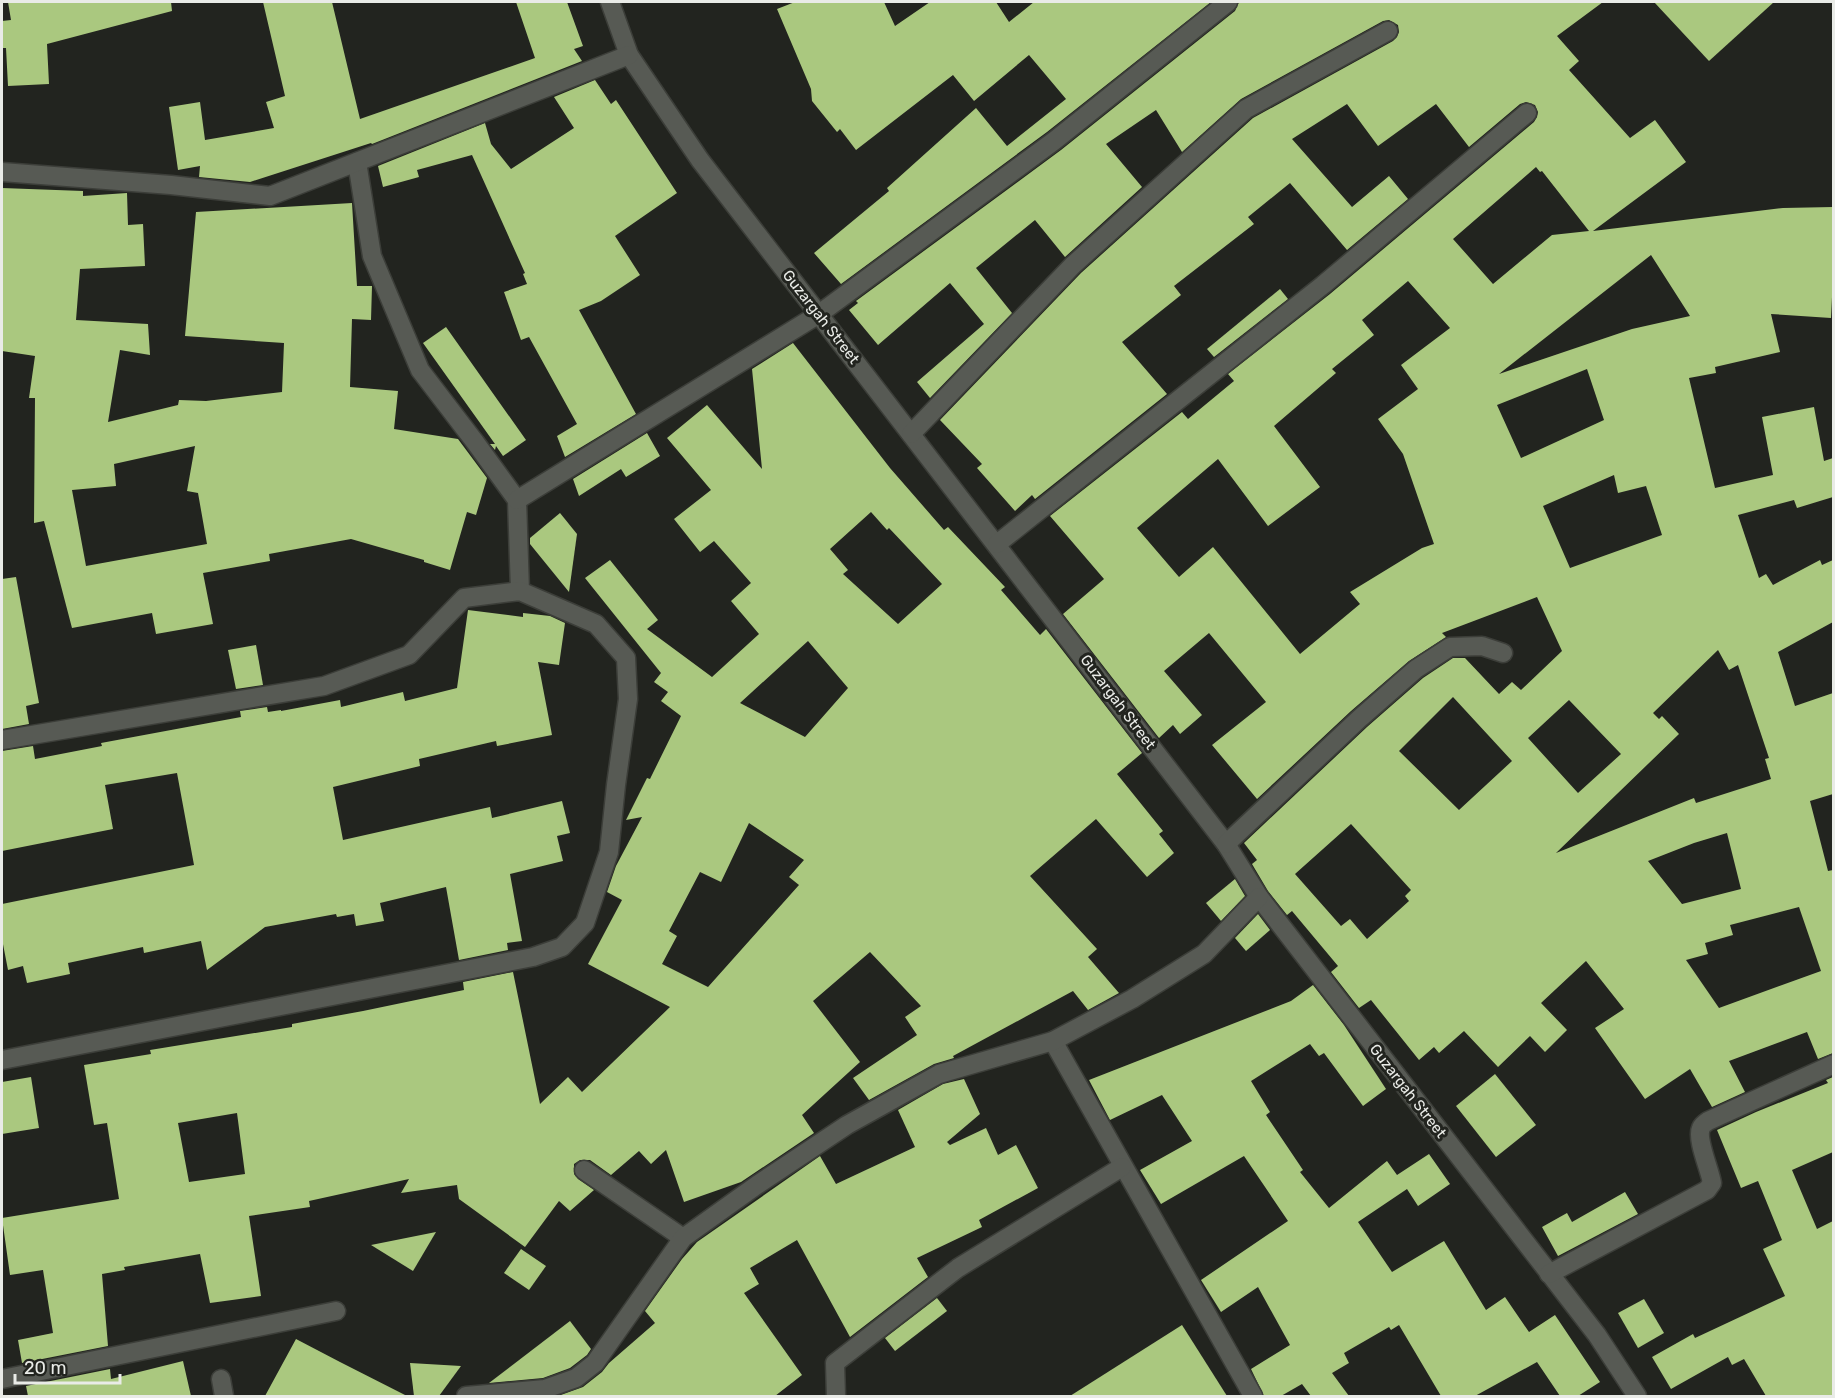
<svg xmlns="http://www.w3.org/2000/svg" width="1835" height="1398" font-family="Rubik,sans-serif">
	<rect width="100%" height="100%" fill="#22241f"/>
	<!-- building -->
	<g fill="#aac87f" fill-rule="evenodd">
		<polygon points="8,2 171,2 172,11 47,44 49,84 8,86 6,48 3,48 2,25 2,21 11,20"/>
		<polygon points="263,2 332,2 360,119 535,58 516,2 567,2 583,46 574,49 582,61 372,144 371,143 250,182 199,177 200,166 178,170 169,107 200,102 205,140 274,128 266,102 285,96"/>
		<polygon points="795,2 884,2 895,26 930,2 996,2 1009,22 1034,2 1211,2 1047,132 841,284 814,253 889,191 887,188 976,108 1007,146 1066,99 1029,55 974,101 953,75 856,150 840,129 837,132 812,101 811,89 777,9"/>
		<path d="M 1239,2 L 1603,2 L 1557,36 L 1579,61 L 1569,70 L 1630,138 L 1655,120 L 1686,162 L 1593,231 L 1783,208 L 1833,207 L 1833,276 L 1831,318 L 1771,314 L 1780,352 L 1715,367 L 1716,373 L 1689,378 L 1715,488 L 1773,475 L 1762,417 L 1814,407 L 1824,461 L 1833,458 L 1833,497 L 1797,508 L 1794,500 L 1738,515 L 1759,578 L 1766,574 L 1773,585 L 1820,560 L 1822,565 L 1833,560 L 1833,622 L 1778,652 L 1795,706 L 1833,693 L 1833,794 L 1810,801 L 1828,871 L 1833,870 L 1833,1053 L 1818,1059 L 1807,1032 L 1729,1061 L 1745,1092 L 1712,1107 L 1690,1069 L 1645,1099 L 1595,1028 L 1624,1009 L 1586,961 L 1541,1003 L 1567,1030 L 1545,1052 L 1530,1036 L 1498,1067 L 1464,1031 L 1439,1053 L 1434,1047 L 1419,1060 L 1371,1000 L 1359,1008 L 1331,972 L 1338,966 L 1292,911 L 1287,915 L 1268,891 L 1252,864 L 1257,860 L 1244,843 L 1367,727 L 1423,678 L 1453,658 L 1465,658 L 1499,694 L 1512,682 L 1521,690 L 1562,651 L 1537,597 L 1442,633 L 1446,637 L 1409,661 L 1351,711 L 1257,799 L 1212,745 L 1266,702 L 1209,633 L 1164,671 L 1202,715 L 1180,734 L 1173,725 L 1159,738 L 1063,614 L 1104,579 L 1050,516 L 1182,412 L 1188,419 L 1234,381 L 1228,374 L 1330,294 L 1534,122 L 1537,117 L 1538,112 L 1535,105 L 1526,102 L 1520,104 L 1469,147 L 1436,104 L 1378,146 L 1347,104 L 1292,139 L 1352,207 L 1389,176 L 1408,199 L 1347,250 L 1290,183 L 1248,217 L 1254,224 L 1174,286 L 1181,295 L 1122,342 L 1167,394 L 1035,499 L 1032,495 L 1015,511 L 977,468 L 982,464 L 940,420 L 1081,273 L 1253,118 L 1393,41 L 1397,37 L 1399,32 L 1398,25 L 1389,20 L 1383,21 L 1241,99 L 1182,152 L 1156,110 L 1106,144 L 1142,187 L 1065,257 L 1035,220 L 976,268 L 1012,313 L 930,398 L 917,382 L 984,324 L 950,283 L 878,345 L 849,310 L 858,303 L 856,301 L 1061,150 L 1235,11 ZM 1536,167 L 1540,172 L 1542,171 L 1589,231 L 1552,235 L 1493,284 L 1453,239 ZM 1651,255 L 1690,316 L 1632,329 L 1499,374 ZM 1408,281 L 1450,328 L 1401,365 L 1418,389 L 1378,419 L 1403,454 L 1434,544 L 1422,548 L 1350,592 L 1360,604 L 1300,654 L 1213,547 L 1179,577 L 1137,528 L 1218,459 L 1268,526 L 1320,487 L 1274,426 L 1336,373 L 1332,369 L 1374,335 L 1362,320 ZM 1587,369 L 1604,420 L 1521,458 L 1497,405 ZM 1614,475 L 1618,493 L 1646,486 L 1662,535 L 1570,568 L 1543,506 ZM 1718,650 L 1729,670 L 1738,665 L 1769,758 L 1765,759 L 1771,779 L 1696,803 L 1694,798 L 1556,853 L 1679,734 L 1662,716 L 1659,719 L 1653,713 ZM 1453,697 L 1512,761 L 1459,810 L 1399,751 ZM 1569,700 L 1621,754 L 1578,793 L 1528,738 ZM 1351,824 L 1411,890 L 1405,896 L 1409,901 L 1367,939 L 1350,919 L 1341,926 L 1295,874 ZM 1727,833 L 1741,889 L 1682,904 L 1648,861 L 1694,843 ZM 1799,907 L 1821,971 L 1719,1008 L 1686,960 L 1708,954 L 1705,943 L 1733,935 L 1730,925 Z"/>
		<polygon points="1654,2 1774,2 1709,61"/>
		<polygon points="595,80 611,104 616,100 677,193 615,236 640,275 601,301 579,310 636,414 565,457 557,436 577,424 529,337 521,340 504,292 527,284 523,274 525,273 472,155 417,170 419,177 383,187 378,166 485,123 491,144 511,169 574,128 554,97"/>
		<path d="M 2,188 L 83,191 L 83,196 L 127,193 L 128,225 L 143,224 L 145,266 L 80,269 L 76,320 L 148,324 L 150,355 L 120,350 L 108,422 L 178,405 L 179,400 L 206,401 L 282,392 L 284,343 L 185,336 L 196,212 L 352,203 L 357,286 L 372,286 L 371,320 L 352,319 L 350,387 L 398,391 L 394,429 L 458,439 L 487,478 L 476,515 L 467,512 L 450,570 L 424,562 L 424,560 L 351,539 L 269,554 L 270,561 L 203,573 L 213,624 L 156,634 L 152,613 L 72,628 L 44,521 L 34,523 L 35,398 L 29,398 L 35,356 L 2,351 ZM 195,446 L 187,491 L 198,493 L 207,544 L 86,566 L 72,490 L 116,486 L 114,464 Z"/>
		<polygon points="1280,289 1288,299 1214,357 1207,349"/>
		<polygon points="446,327 526,440 503,456 496,446 495,450 490,444 495,444 423,343"/>
		<path d="M 793,343 L 890,468 L 944,530 L 948,527 L 1005,587 L 1001,590 L 1040,635 L 1046,629 L 1142,753 L 1117,774 L 1163,831 L 1159,834 L 1174,853 L 1147,877 L 1096,819 L 1030,876 L 1097,949 L 1088,957 L 1119,993 L 1088,1010 L 1073,991 L 953,1056 L 954,1058 L 934,1064 L 869,1100 L 853,1078 L 917,1035 L 905,1017 L 921,1006 L 870,952 L 813,1001 L 860,1062 L 802,1115 L 814,1133 L 741,1182 L 684,1202 L 666,1150 L 651,1164 L 639,1151 L 611,1175 L 590,1160 L 580,1160 L 574,1164 L 574,1174 L 578,1179 L 594,1190 L 570,1211 L 559,1201 L 525,1247 L 459,1199 L 457,1185 L 401,1193 L 409,1179 L 309,1201 L 310,1207 L 249,1216 L 261,1296 L 210,1303 L 200,1254 L 124,1267 L 125,1270 L 102,1274 L 108,1346 L 22,1363 L 18,1340 L 53,1333 L 43,1270 L 10,1275 L 2,1218 L 119,1199 L 107,1123 L 94,1125 L 84,1065 L 151,1054 L 150,1050 L 292,1027 L 292,1024 L 363,1011 L 464,990 L 463,982 L 513,972 L 540,1104 L 568,1077 L 582,1092 L 670,1007 L 588,964 L 622,900 L 607,892 L 616,866 L 642,817 L 626,820 L 647,778 L 650,779 L 681,716 L 661,701 L 668,692 L 654,682 L 661,673 L 585,578 L 610,560 L 658,620 L 647,629 L 712,677 L 759,634 L 731,601 L 751,583 L 714,541 L 700,552 L 674,519 L 711,490 L 667,438 L 707,405 L 762,469 L 752,369 ZM 871,512 L 887,530 L 889,528 L 942,584 L 898,624 L 843,574 L 848,570 L 830,549 ZM 808,641 L 848,688 L 805,737 L 740,703 ZM 749,823 L 804,860 L 789,877 L 799,885 L 708,987 L 662,964 L 677,936 L 669,931 L 700,872 L 721,882 ZM 237,1113 L 245,1174 L 189,1182 L 178,1123 Z"/>
		<polygon points="647,433 660,456 626,477 621,469 579,496 573,479"/>
		<polygon points="560,513 577,534 569,592 530,544 530,538"/>
		<polygon points="16,577 39,703 26,706 29,724 2,729 2,579"/>
		<polygon points="468,610 523,617 523,613 550,616 565,623 559,665 538,662 552,735 497,746 496,741 419,759 420,766 333,787 343,840 490,807 492,818 562,801 570,833 557,836 563,861 510,874 522,941 507,943 508,950 459,960 446,887 380,903 384,921 356,926 354,914 337,917 336,914 265,927 207,970 201,941 144,953 143,947 68,963 70,974 27,983 23,966 8,970 2,939 2,904 194,865 177,773 105,785 113,829 2,851 2,751 33,746 35,759 102,746 101,743 241,717 240,711 267,707 268,712 281,710 281,711 340,700 341,707 403,692 405,701 457,688"/>
		<polygon points="256,645 263,685 236,689 228,650"/>
		<polygon points="1235,879 1245,896 1221,921 1206,903"/>
		<polygon points="1258,914 1270,930 1246,951 1235,938"/>
		<polygon points="1313,985 1344,1025 1386,1089 1363,1106 1324,1053 1319,1056 1310,1044 1251,1081 1270,1112 1266,1115 1303,1170 1300,1172 1329,1208 1387,1161 1397,1175 1429,1154 1450,1184 1418,1206 1407,1189 1358,1222 1392,1272 1444,1241 1486,1310 1505,1297 1529,1332 1555,1315 1600,1382 1578,1396 1560,1396 1537,1362 1475,1396 1441,1396 1399,1325 1391,1330 1389,1327 1344,1353 1349,1363 1332,1373 1349,1396 1311,1396 1302,1384 1281,1396 1264,1396 1251,1369 1290,1345 1258,1287 1221,1312 1201,1280 1288,1221 1244,1156 1161,1204 1140,1170 1192,1141 1162,1095 1110,1120 1089,1080 1291,1001"/>
		<polygon points="1495,1074 1536,1125 1496,1157 1456,1106"/>
		<polygon points="31,1077 39,1128 2,1134 2,1082"/>
		<polygon points="1833,1077 1833,1152 1792,1170 1817,1229 1833,1221 1833,1396 1766,1396 1744,1359 1732,1365 1728,1357 1671,1389 1652,1357 1693,1334 1695,1338 1785,1296 1763,1249 1782,1240 1758,1181 1741,1188 1717,1130 1756,1112 1828,1083 1826,1080"/>
		<polygon points="964,1079 980,1114 947,1142 950,1145 986,1128 998,1155 1016,1145 1038,1188 979,1220 982,1227 917,1258 928,1277 924,1280 850,1337 797,1240 750,1268 759,1284 744,1293 802,1375 775,1396 558,1396 583,1387 602,1372 609,1363 655,1323 645,1311 682,1259 697,1242 820,1156 836,1184 915,1147 898,1110 943,1084"/>
		<polygon points="1625,1192 1638,1214 1558,1256 1542,1227 1567,1213 1572,1222"/>
		<polygon points="436,1232 413,1271 371,1245"/>
		<polygon points="521,1249 546,1266 529,1290 504,1273"/>
		<polygon points="937,1298 947,1311 895,1351 885,1338"/>
		<polygon points="1644,1299 1664,1333 1638,1348 1618,1313"/>
		<polygon points="570,1321 591,1349 587,1355 570,1368 543,1378 489,1383"/>
		<polygon points="1182,1325 1227,1396 1070,1396"/>
		<polygon points="296,1339 340,1362 407,1396 265,1396"/>
		<polygon points="183,1361 191,1396 28,1396 26,1386 110,1369 111,1379"/>
		<polygon points="410,1363 461,1366 439,1396 414,1396"/>
	</g>
	<g fill="none" stroke-linecap="round" stroke-linejoin="round">
		<!-- minor casing -->
		<g stroke="#3c3e39" stroke-width="21">
			<g id="minor">
				<polyline points="610,2 629,55 700,160 1226,844 1259,897 1597,1335 1637,1396"/>
				<polyline points="357,162 372,256 420,370 475,442 517,500 520,591"/>
				<polyline points="2,172 171,185 270,196 629,55"/>
				<polyline points="911,434 1073,265 1246,109 1388,31"/>
				<polyline points="517,500 819,314 1054,141 1228,2"/>
				<polyline points="997,544 1323,285 1527,113"/>
				<polyline points="2,740 324,686 409,655 464,598 520,591 596,624 626,658 628,699 616,785 609,852 585,923 562,947 533,957 2,1060"/>
				<polyline points="1226,844 1359,719 1416,669 1450,647 1482,646 1503,653"/>
				<polyline points="1053,1041 1253,1396"/>
				<polyline points="584,1170 683,1238"/>
				<path d="M 1549,1274 L 1707,1190 L 1712,1183 C 1710,1170 1696,1139 1701,1128 C 1702,1125 1705,1123 1708,1121 L 1834,1064"/>
				<polyline points="2,1379 336,1311"/>
				<polyline points="221,1379 224,1396"/>
				<polyline points="466,1396 545,1389 576,1378 595,1363 683,1238 757,1185 847,1125 939,1074 1053,1041 1132,999 1204,954 1259,897"/>
				<polyline points="836,1396 835,1363 958,1268 1122,1167"/>
			</g>
		</g>
		<!-- minor -->
		<use href="#minor" stroke="#575a54" stroke-width="18"/>
	</g>
	<g text-anchor="middle" dominant-baseline="central" stroke-width="6" stroke-linejoin="round" paint-order="stroke">
		<!-- street labels -->
		<g font-size="15" fill="#e9ebe7" stroke="#22241f">
			<text transform="translate(821 317) rotate(52)">Guzargah Street</text>
			<text transform="translate(1118 702) rotate(53)">Guzargah Street</text>
			<text transform="translate(1408 1091) rotate(52)">Guzargah Street</text>
		</g>
	</g>
	<!-- border -->
	<rect width="1835" height="1398" fill="none" stroke="#e9ebe7" stroke-width="6"/>
	<!-- scale -->
	<path d="M15 1374v9h105v-9" fill="none" stroke="#e9ebe7" stroke-width="3"/>
	<text x="24" y="1374" font-size="18" fill="#e9ebe7" stroke="#22241f" stroke-width="4.5" paint-order="stroke">20 m</text>
</svg>
